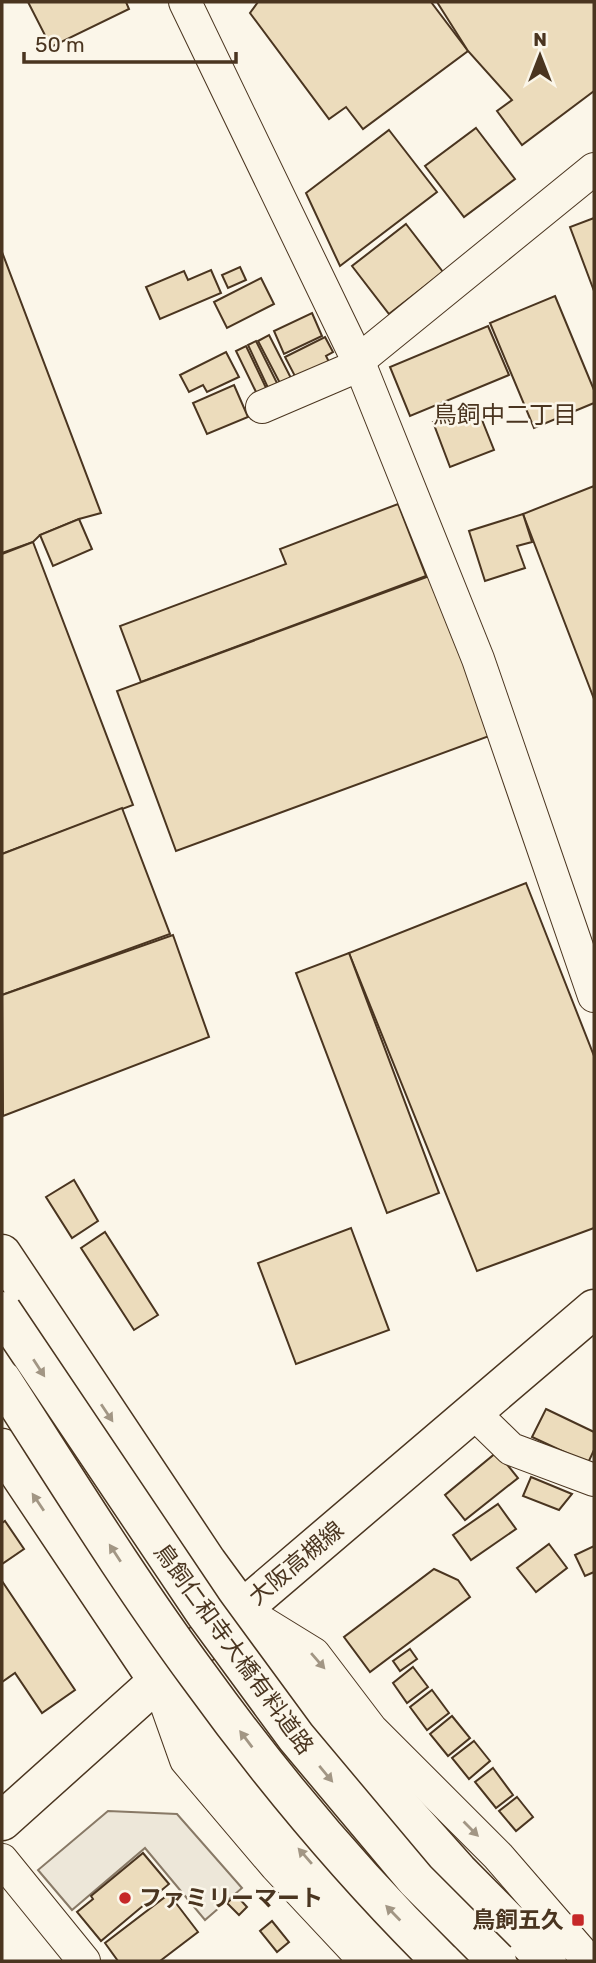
<svg xmlns="http://www.w3.org/2000/svg" width="596" height="1963" font-family="Rubik,'Noto Sans JP',sans-serif">
	<rect width="100%" height="100%" fill="#fbf6e9"/>
	<!-- parking -->
	<polygon fill="#ede7d9" stroke="#887966" stroke-width="2" points="108,1811 177,1814 242,1888 205,1920 145,1848 72,1910 38,1870"/>
	<!-- building -->
	<g fill="#ecdcbc" stroke="#4a3520" stroke-width="2">
		<polygon points="28,2 126,2 129,9 51,47"/>
		<polygon points="258,2 431,2 468,51 363,129 346,107 329,119 250,13"/>
		<polygon points="437,2 594,2 594,91 522,145 497,111 512,100 468,51"/>
		<polygon points="476,128 515,179 464,217 425,166"/>
		<polygon points="389,130 437,192 340,266 306,193"/>
		<polygon points="594,218 594,291 570,227"/>
		<polygon points="406,224 443,272 389,314 352,266"/>
		<polygon points="2,252 101,513 79,519 40,535 33,542 2,553"/>
		<polygon points="240,267 246,280 228,288 222,275"/>
		<polygon points="211,270 221,293 160,319 146,287 184,271 188,280"/>
		<polygon points="261,278 274,304 227,328 214,302"/>
		<polygon points="555,296 594,390 594,403 534,428 490,323"/>
		<polygon points="312,313 322,336 284,354 274,331"/>
		<polygon points="488,326 509,375 410,416 390,367"/>
		<polygon points="269,335 293,382 282,387 258,341"/>
		<polygon points="325,337 333,352 326,356 330,364 297,380 285,357"/>
		<polygon points="256,341 279,387 270,392 248,345"/>
		<polygon points="246,346 268,392 258,396 236,351"/>
		<polygon points="226,352 239,377 207,392 203,385 189,392 180,375"/>
		<polygon points="234,385 248,417 207,434 193,403"/>
		<polygon points="476,405 494,450 450,467 433,422"/>
		<polygon points="594,486 594,699 523,514"/>
		<polygon points="398,504 426,576 141,682 120,626 286,564 280,549"/>
		<polygon points="523,514 532,542 517,546 525,568 485,581 469,531"/>
		<polygon points="79,519 92,549 53,566 40,535"/>
		<polygon points="33,542 133,805 2,854 2,554"/>
		<polygon points="432,575 492,735 176,851 117,691"/>
		<polygon points="122,808 170,934 2,995 2,854"/>
		<polygon points="526,883 594,1056 594,1228 477,1271 349,953"/>
		<polygon points="173,935 209,1037 3,1116 2,995"/>
		<polygon points="349,953 439,1193 387,1213 296,973"/>
		<polygon points="74,1180 98,1221 72,1238 46,1197"/>
		<polygon points="351,1228 389,1330 296,1364 258,1263"/>
		<polygon points="105,1232 158,1315 134,1330 81,1248"/>
		<polygon points="546,1409 594,1432 594,1450 588,1463 532,1437"/>
		<polygon points="497,1452 518,1478 465,1520 445,1495"/>
		<polygon points="531,1477 572,1494 559,1510 523,1496"/>
		<polygon points="498,1504 516,1529 471,1560 453,1535"/>
		<polygon points="5,1521 24,1549 2,1564 2,1523"/>
		<polygon points="549,1544 567,1568 536,1592 517,1568"/>
		<polygon points="594,1546 594,1572 585,1576 575,1555"/>
		<polygon points="434,1569 458,1580 470,1597 370,1672 344,1637"/>
		<polygon points="2,1581 75,1690 42,1713 15,1673 2,1682"/>
		<polygon points="410,1649 417,1659 400,1671 393,1661"/>
		<polygon points="413,1667 428,1687 407,1703 393,1683"/>
		<polygon points="432,1690 449,1713 427,1730 410,1707"/>
		<polygon points="452,1716 470,1738 448,1756 430,1734"/>
		<polygon points="474,1741 490,1761 469,1779 452,1758"/>
		<polygon points="493,1768 513,1795 496,1808 475,1782"/>
		<polygon points="517,1797 533,1817 516,1831 499,1811"/>
		<polygon points="143,1853 169,1884 101,1941 77,1912 93,1899 91,1896"/>
		<polygon points="169,1894 198,1932 160,1961 118,1961 105,1943"/>
		<polygon points="236,1895 247,1907 239,1915 227,1903"/>
		<polygon points="272,1921 289,1942 277,1952 260,1931"/>
	</g>
	<g fill="none" stroke-linecap="round" stroke-linejoin="round">
		<!-- minor casing -->
		<g stroke="#4a3520" stroke-width="34">
			<g id="minor">
				<polyline points="185,2 360,365 478,659 594,996"/>
				<polyline points="358,361 594,169"/>
				<polyline points="262,407 360,365"/>
				<polyline points="473,1412 511,1449 594,1480"/>
				<polyline points="249,1614 314,1654 371,1729 498,1856 589,1961"/>
				<polyline points="164,1698 186,1760 276,1866 365,1961"/>
				<polyline points="2,1860 84,1961"/>
			</g>
		</g>
		<!-- major casing -->
		<g stroke="#4a3520" stroke-width="41">
			<g id="major">
				<polyline points="2,1254 207,1562 298,1686 358,1759 458,1871 547,1961"/>
				<polyline points="2,1448 158,1681 207,1743 366,1928 400,1961"/>
				<polyline points="2,1821 158,1681 594,1309"/>
			</g>
		</g>
		<!-- minor -->
		<use href="#minor" stroke="#fbf6e9" stroke-width="32"/>
		<!-- major -->
		<use href="#major" stroke="#fbf6e9" stroke-width="38"/>
		<!-- major-bridge casing -->
		<g stroke="#4a3520" stroke-width="41" stroke-linecap="butt">
			<g id="major-bridge">
				<polyline points="2,1311 205,1613 296,1737 416,1880 497,1961"/>
				<path d="M 2,1380 C 66,1479 128,1580 198,1675 C 271,1776 352,1873 441,1961"/>
			</g>
		</g>
		<!-- major-bridge -->
		<use href="#major-bridge" stroke="#fbf6e9" stroke-width="38"/>
	</g>
	<!-- one-way arrows -->
	<defs><path id="oneway-solid" d="M-6-.8H1V-3.2L6.5 0L1 3.2V.8H-6Z" transform="scale(1.75)"/></defs>
	<g fill="#a29684">
		<use href="#oneway-solid" transform="translate(39 1368) rotate(57)"/>
		<use href="#oneway-solid" transform="translate(107 1413) rotate(56)"/>
		<use href="#oneway-solid" transform="translate(38 1502) rotate(-124)"/>
		<use href="#oneway-solid" transform="translate(115 1553) rotate(-123)"/>
		<use href="#oneway-solid" transform="translate(318 1661) rotate(49)"/>
		<use href="#oneway-solid" transform="translate(246 1739) rotate(-127)"/>
		<use href="#oneway-solid" transform="translate(326 1774) rotate(50)"/>
		<use href="#oneway-solid" transform="translate(471 1829) rotate(45)"/>
		<use href="#oneway-solid" transform="translate(305 1856) rotate(-131)"/>
		<use href="#oneway-solid" transform="translate(393 1913) rotate(-134)"/>
	</g>
	<!-- markers -->
	<g fill="#c62828" stroke="#fbf6e9" stroke-width="2.5">
		<circle cx="125" cy="1898" r="7"/>
		<rect x="571" y="1913" width="14" height="14" rx="3.5"/>
	</g>
	<g text-anchor="middle" dominant-baseline="central" stroke-width="5" stroke-linejoin="round" paint-order="stroke">
		<!-- street labels -->
		<g font-size="23" fill="#4a3520" stroke="#fbf6e9">
			<text transform="translate(296 1563) rotate(-40)">大阪高槻線</text>
			<text transform="translate(234 1649) rotate(54)">鳥飼仁和寺大橋有料道路</text>
		</g>
		<!-- poi labels -->
		<g font-size="23" font-weight="bold" fill="#4a3520" stroke="#fbf6e9" text-anchor="start">
			<text x="139" y="1898">ファミリーマート</text>
			<text x="564" y="1920" text-anchor="end">鳥飼五久</text>
		</g>
		<!-- neighbourhood labels -->
		<g font-size="24" fill="#4a3520" stroke="#fbf6e9">
			<text x="505" y="415">鳥飼中二丁目</text>
		</g>
	</g>
	<!-- border -->
	<rect width="596" height="1963" fill="none" stroke="#4a3520" stroke-width="7"/>
	<!-- north arrow -->
	<g transform="translate(540 56)" stroke="#fbf6e9" stroke-width="5" paint-order="stroke">
	<path d="M0-5L12 26L0 18L-12 26Z" fill="#4a3520"/>
	<text y="-10" font-size="19" font-weight="bold" text-anchor="middle" fill="#4a3520">N</text>
	</g>
	<!-- scale -->
	<path d="M24 52v10h212v-10" fill="none" stroke="#4a3520" stroke-width="3.5"/>
	<text x="35" y="52" font-size="21" fill="#4a3520" stroke="#fbf6e9" stroke-width="5" paint-order="stroke">50 m</text>
</svg>
